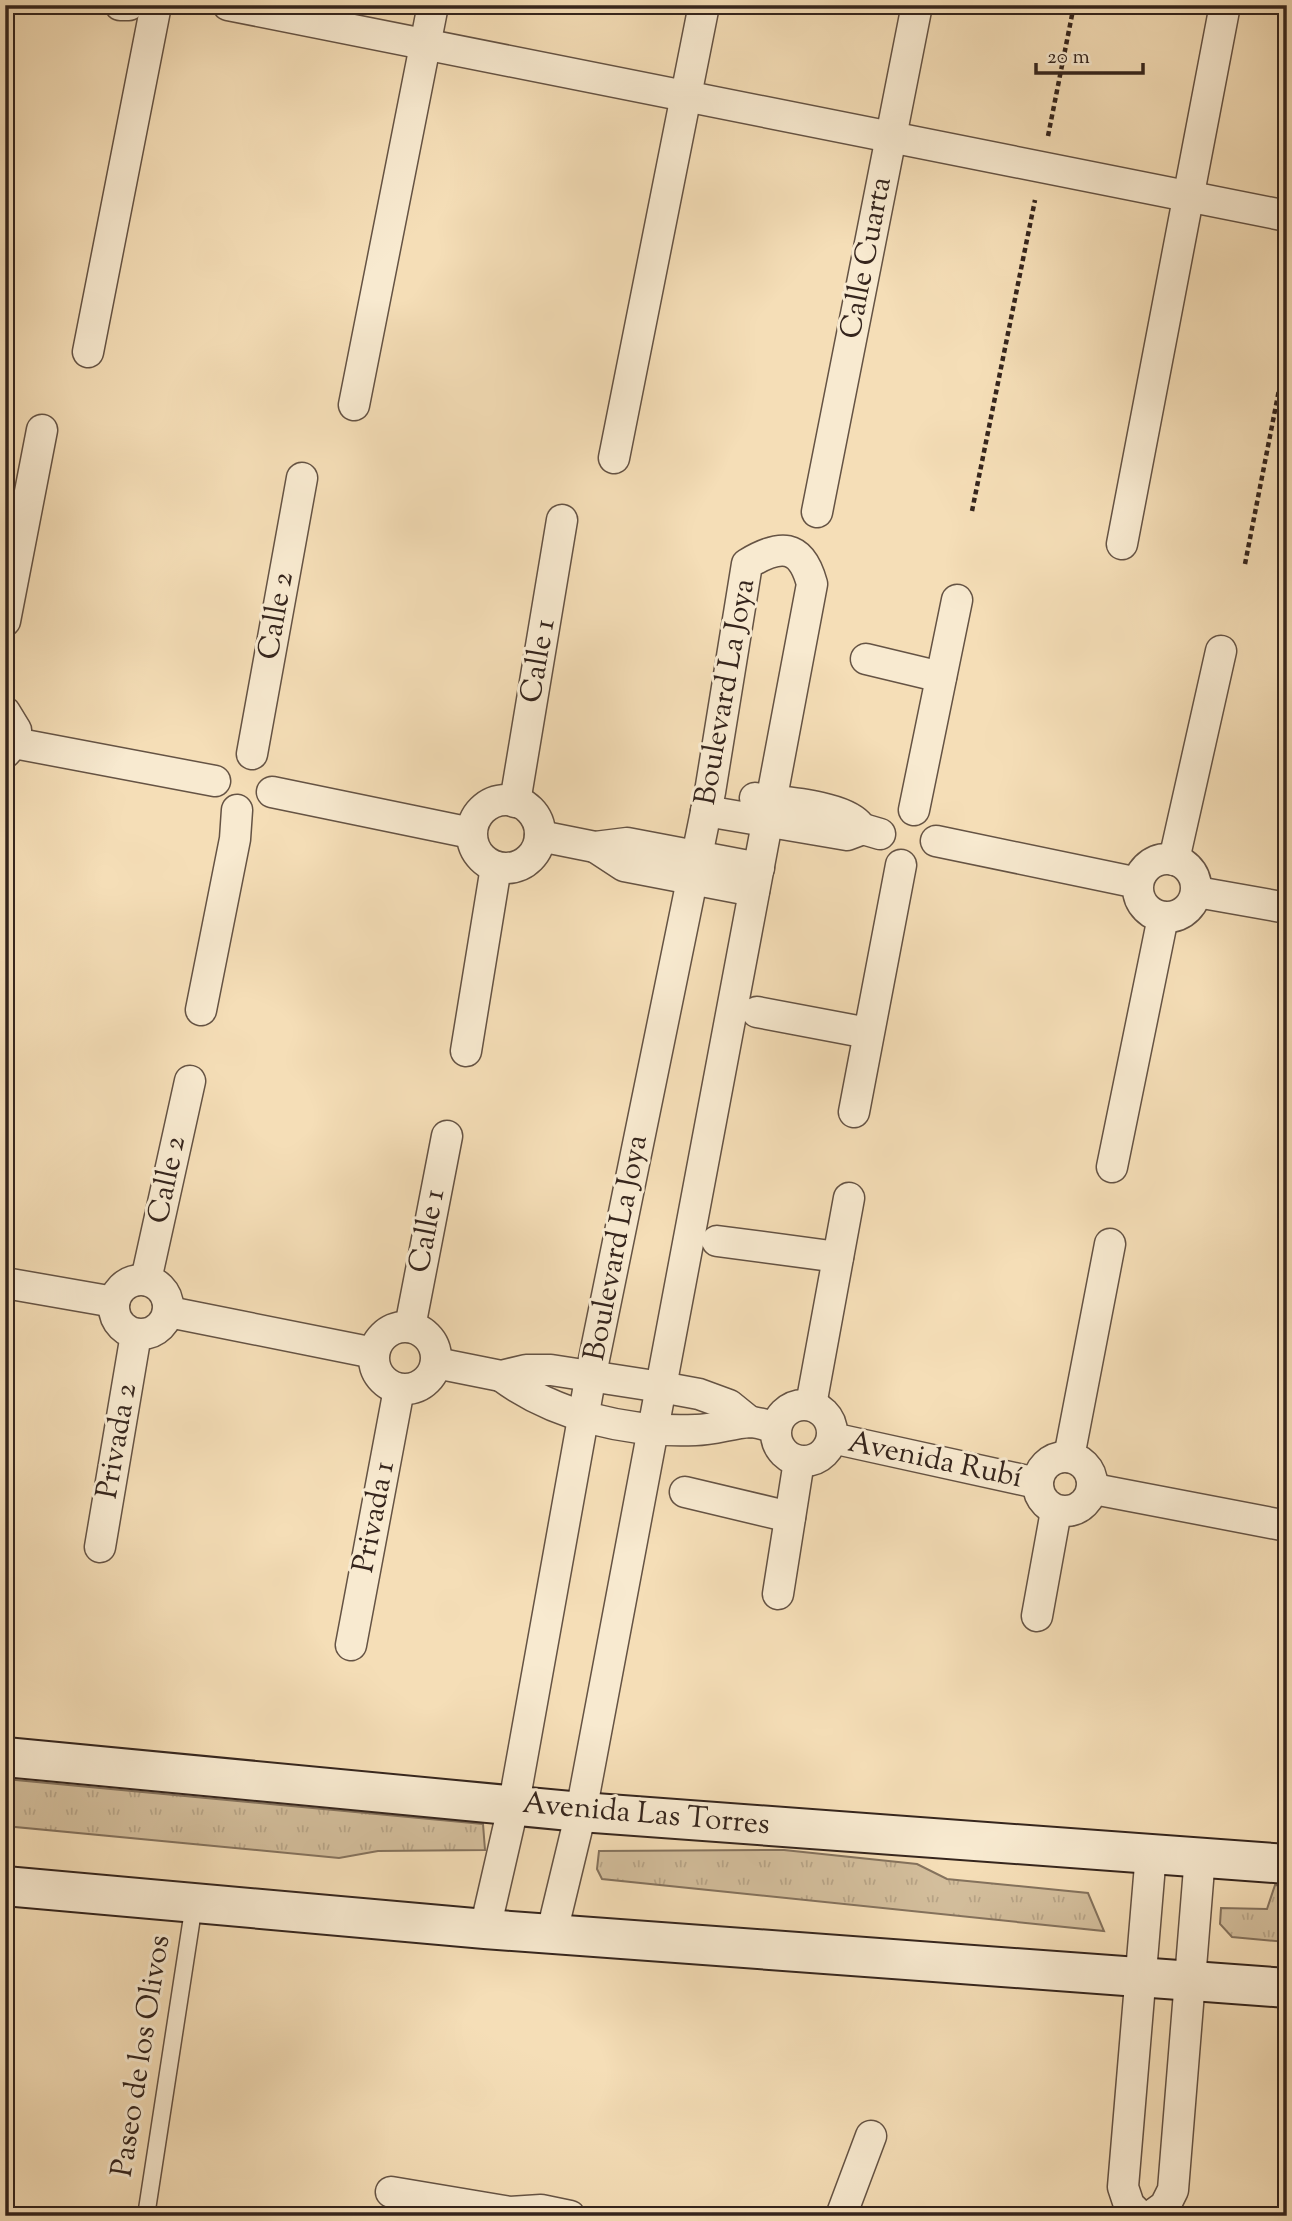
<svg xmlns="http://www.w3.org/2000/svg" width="1292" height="2221" font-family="'Sorts Mill Goudy',serif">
	<defs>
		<pattern id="grass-tufts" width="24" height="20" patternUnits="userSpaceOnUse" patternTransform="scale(1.75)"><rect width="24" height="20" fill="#d4bf9d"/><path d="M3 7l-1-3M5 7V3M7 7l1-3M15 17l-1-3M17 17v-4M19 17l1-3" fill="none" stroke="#b7a487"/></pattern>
	</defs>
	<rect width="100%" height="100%" fill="#f5deb7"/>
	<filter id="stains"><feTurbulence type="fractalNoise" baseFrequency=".00286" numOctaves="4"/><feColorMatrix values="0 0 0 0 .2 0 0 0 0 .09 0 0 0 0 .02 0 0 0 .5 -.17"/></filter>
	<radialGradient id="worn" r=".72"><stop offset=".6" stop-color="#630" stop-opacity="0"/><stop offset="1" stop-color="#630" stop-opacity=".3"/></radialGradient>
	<!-- grass -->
	<g fill="url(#grass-tufts)" stroke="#84725d" stroke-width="2">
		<polygon points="5,1779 483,1824 485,1850 378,1851 339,1858 5,1826"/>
		<polygon points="784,1850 917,1864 947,1879 1088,1893 1104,1931 602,1879 597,1869 599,1851"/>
		<polygon points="1275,1885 1287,1886 1287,1942 1232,1937 1220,1924 1221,1908 1267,1909"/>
	</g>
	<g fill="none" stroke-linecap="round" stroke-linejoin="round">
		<!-- lane casing -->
		<g stroke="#655344" stroke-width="19">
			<polyline id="lane" points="146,2216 194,1904"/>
		</g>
		<!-- street casing -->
		<g stroke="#655344" stroke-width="33">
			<g id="street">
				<polyline points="120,5 129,5"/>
				<polyline points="228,5 1287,216"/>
				<polyline points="88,352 156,5"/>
				<polyline points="354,405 433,5"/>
				<polyline points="614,458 704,5"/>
				<polyline points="817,512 917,5"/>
				<polyline points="1122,544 1225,5"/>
				<polyline points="5,621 42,430"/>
				<polyline points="866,659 941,677"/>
				<polyline points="5,712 16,730 14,743 5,753"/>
				<polyline points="14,743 215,781"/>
				<polyline points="252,754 302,478"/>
				<polyline points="272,792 471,833"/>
				<path d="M 755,798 C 780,802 840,805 858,824"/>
				<circle cx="506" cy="834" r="34"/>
				<polyline points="515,802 562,520"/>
				<polyline points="914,810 957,600"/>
				<polyline points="706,811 847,835 863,829 880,834"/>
				<polyline points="540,836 595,847 627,843 759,868"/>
				<polyline points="936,841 1138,883"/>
				<polyline points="595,847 624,866 754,891"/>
				<circle cx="1167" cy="888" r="29"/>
				<polyline points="1174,860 1221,651"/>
				<polyline points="1197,892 1287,908"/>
				<polyline points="201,1010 235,839 237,810"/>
				<polyline points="757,1012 868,1033"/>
				<polyline points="466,1051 496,867"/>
				<polyline points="854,1112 901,865"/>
				<polyline points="1112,1167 1163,917"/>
				<polyline points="717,1241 838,1257"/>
				<circle cx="141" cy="1307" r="27"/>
				<polyline points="146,1280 190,1081"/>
				<polyline points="5,1283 114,1302"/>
				<polyline points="169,1312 374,1353"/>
				<polyline points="410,1327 447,1136"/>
				<circle cx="405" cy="1358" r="31"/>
				<polyline points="436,1363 501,1376 526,1370 551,1370 661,1387 699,1394 729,1405 750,1422"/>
				<path d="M 501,1376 C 555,1416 629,1433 696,1430 C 714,1430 732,1423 750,1422 C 758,1422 768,1426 776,1428"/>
				<polyline points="811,1405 849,1198"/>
				<circle cx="804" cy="1433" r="28"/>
				<polyline points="832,1438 1037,1483"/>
				<polyline points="1069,1457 1110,1244"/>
				<circle cx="1065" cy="1484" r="27"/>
				<polyline points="1094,1489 1287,1526"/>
				<polyline points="685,1492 790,1517"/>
				<polyline points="100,1547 136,1334"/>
				<polyline points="778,1594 799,1461"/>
				<polyline points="1037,1616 1056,1511"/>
				<polyline points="351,1645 399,1389"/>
				<path d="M 485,1929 L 514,1803 L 591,1374 L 710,792 L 747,564 C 780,544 801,543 812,584 L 581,1812 L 552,1932"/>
				<polyline points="391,2192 510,2212 541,2210 570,2216"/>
				<polyline points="841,2216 871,2136"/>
				<polyline points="1140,2216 1129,2205 1123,2187 1151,1853"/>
				<polyline points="1151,2216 1165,2206 1173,2190 1200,1856"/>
			</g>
		</g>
		<!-- secondary casing -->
		<g stroke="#35251d" stroke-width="42">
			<g id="secondary">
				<polyline points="5,1757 581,1812 1287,1864"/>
				<polyline points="5,1886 485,1929 1287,1988"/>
			</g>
		</g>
		<!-- path -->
		<g stroke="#35251d" stroke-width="4.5" stroke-dasharray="5 3.5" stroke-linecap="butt">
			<polyline points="1048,136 1074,5"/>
			<polyline points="972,511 1035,200"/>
			<polyline points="1245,564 1287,349"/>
		</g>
		<!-- lane -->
		<use href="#lane" stroke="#f8ead0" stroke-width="16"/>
		<!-- street -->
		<use href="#street" stroke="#f8ead0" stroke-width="30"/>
		<!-- secondary -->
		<use href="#secondary" stroke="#f8ead0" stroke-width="38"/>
	</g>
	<g text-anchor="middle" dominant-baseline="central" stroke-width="6" stroke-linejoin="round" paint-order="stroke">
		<!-- street labels -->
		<g font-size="30" fill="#35251d" stroke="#f8ead0">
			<text transform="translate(867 258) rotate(-79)">Calle Cuarta</text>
			<text transform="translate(277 616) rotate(-80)">Calle 2</text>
			<text transform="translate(539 661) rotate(-80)">Calle 1</text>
			<text transform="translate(726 692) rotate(-80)">Boulevard La Joya</text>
			<text transform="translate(168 1180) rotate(-78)">Calle 2</text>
			<text transform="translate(428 1231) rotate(-79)">Calle 1</text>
			<text transform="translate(617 1248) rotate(-79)">Boulevard La Joya</text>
			<text transform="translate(118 1441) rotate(-80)">Privada 2</text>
			<text transform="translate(935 1461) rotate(12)">Avenida Rubí</text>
			<text transform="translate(375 1517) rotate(-79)">Privada 1</text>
			<text transform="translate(646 1815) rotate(5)">Avenida Las Torres</text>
			<text transform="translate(142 2056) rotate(-81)">Paseo de los Olivos</text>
		</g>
	</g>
	<!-- margin -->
	<rect width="1292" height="2221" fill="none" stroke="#f5deb7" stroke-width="28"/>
	<rect x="7" y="7" width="1278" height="2207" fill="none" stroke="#35251d" stroke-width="3.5"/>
	<rect x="14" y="14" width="1264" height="2193" fill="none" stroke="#35251d" stroke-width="2"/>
	<!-- scale -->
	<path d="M1036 63v10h107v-10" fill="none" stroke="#35251d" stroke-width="3.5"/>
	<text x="1047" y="63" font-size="21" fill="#35251d" stroke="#f8ead0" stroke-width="5" paint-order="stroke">20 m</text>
	<rect width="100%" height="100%" filter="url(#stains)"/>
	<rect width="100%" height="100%" fill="url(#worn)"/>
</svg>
